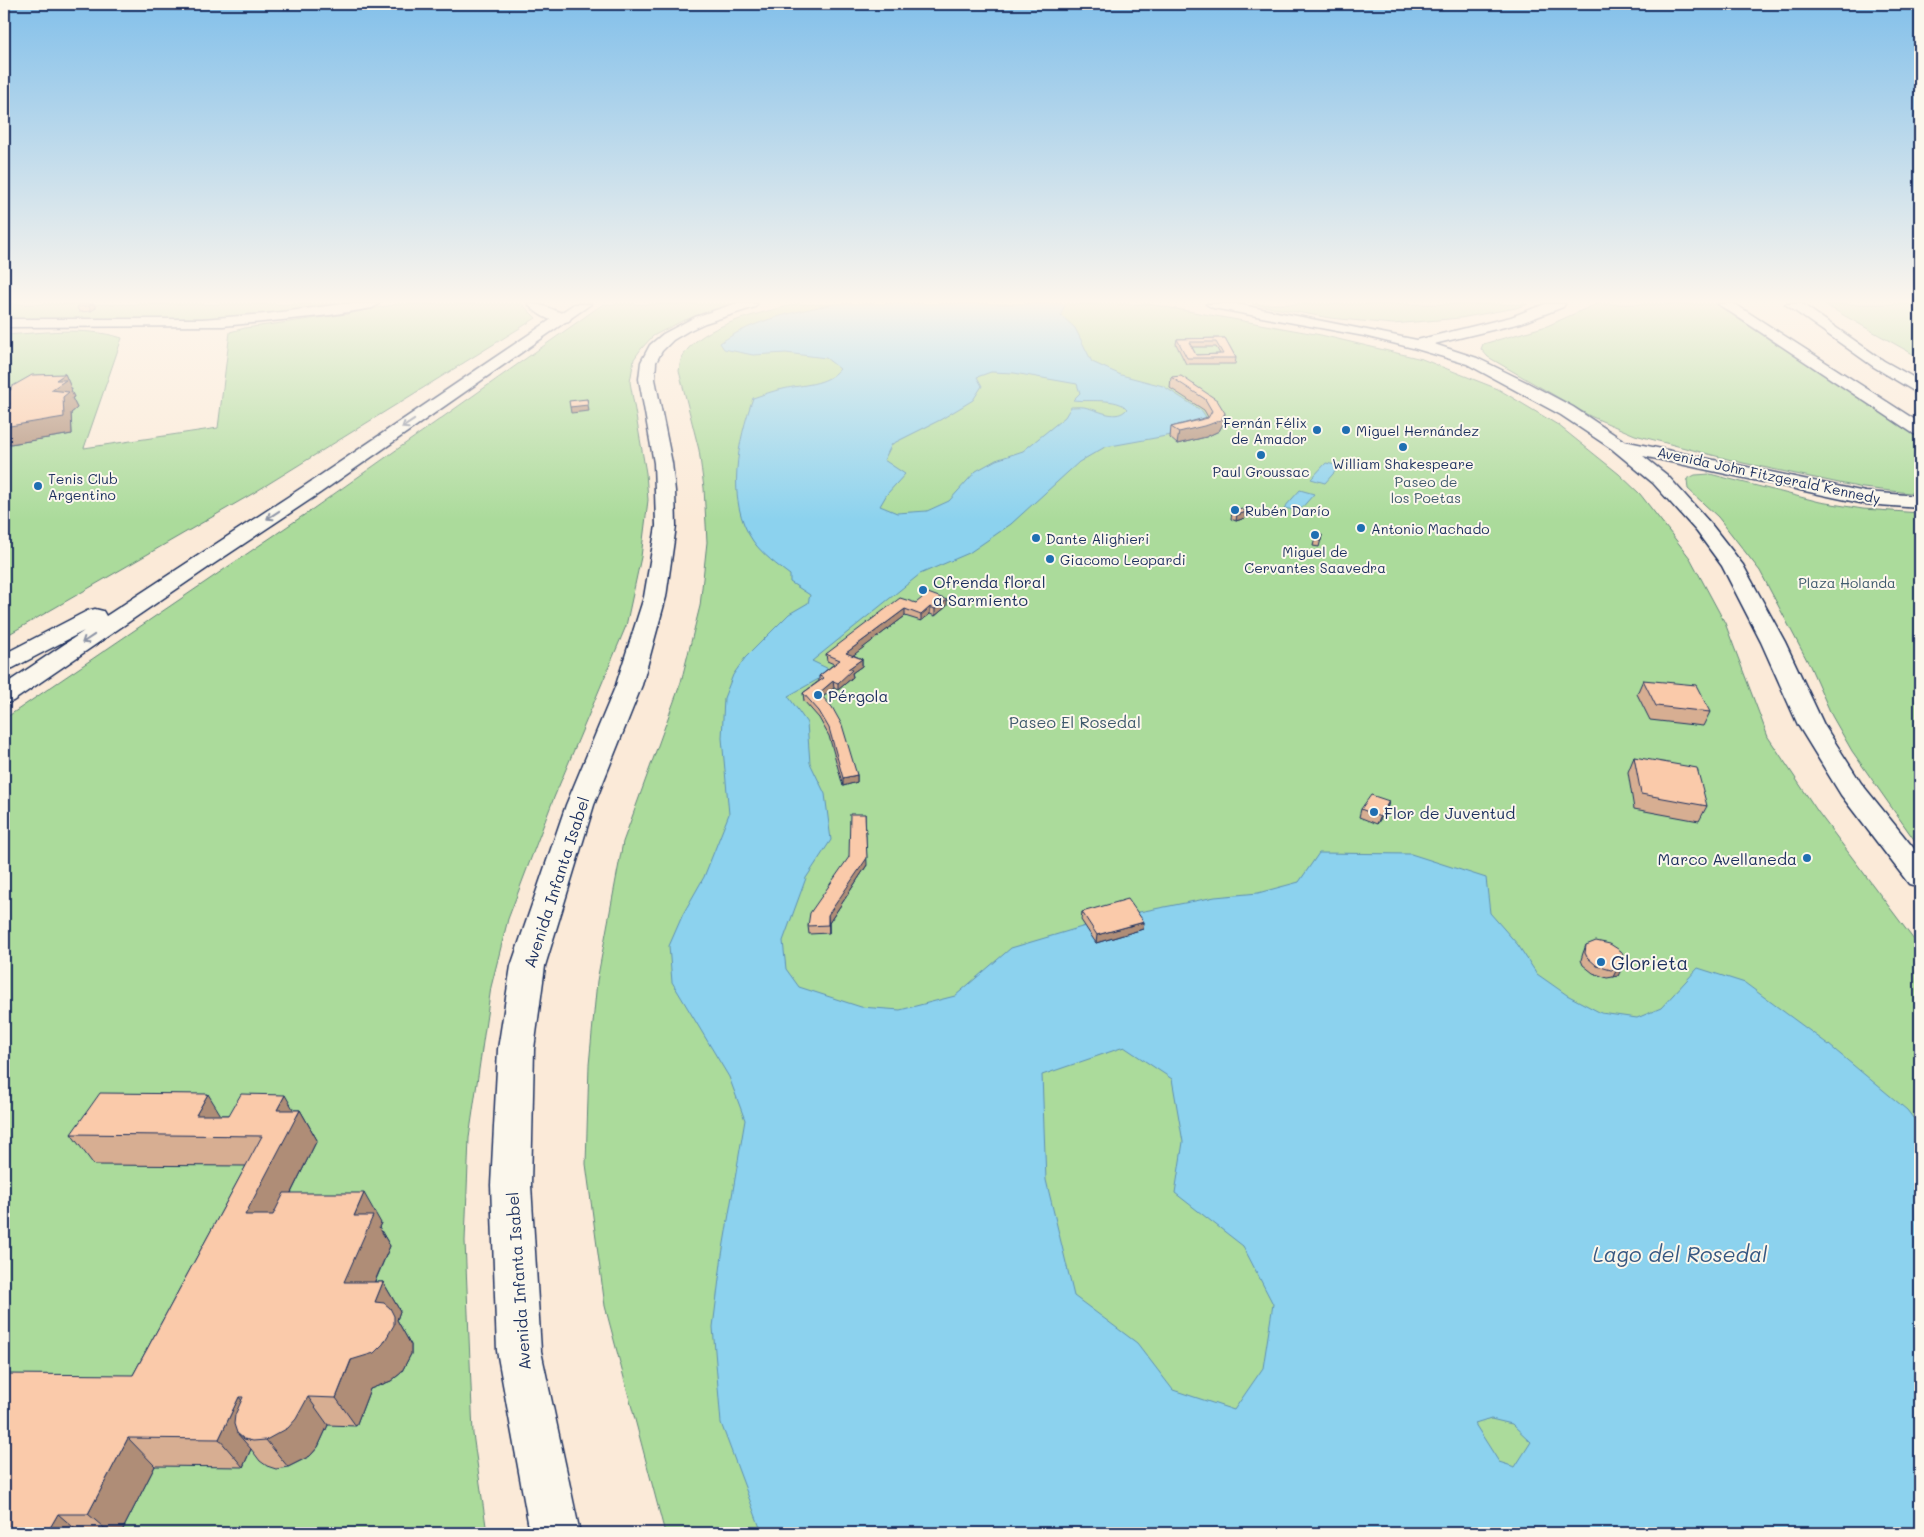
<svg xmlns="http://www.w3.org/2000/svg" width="1924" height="1537" font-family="Mali,sans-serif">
	<rect width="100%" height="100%" fill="#fbead8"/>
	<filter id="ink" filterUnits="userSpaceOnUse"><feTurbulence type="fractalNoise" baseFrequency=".02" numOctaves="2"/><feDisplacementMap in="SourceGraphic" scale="10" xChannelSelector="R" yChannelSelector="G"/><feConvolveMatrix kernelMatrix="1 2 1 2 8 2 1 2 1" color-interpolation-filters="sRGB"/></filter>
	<g filter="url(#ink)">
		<!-- green -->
		<g fill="#abdb9b" stroke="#63857c">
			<polygon points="4,304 357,304 227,318 4,320"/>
			<path d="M 397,304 L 522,304 L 536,318 L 252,494 L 4,637 L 4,335 C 43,333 84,326 122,338 L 84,448 L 218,428 L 230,332 L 245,328 L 347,314 Z"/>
			<polygon points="603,304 731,304 682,321 653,336 641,349 634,359 630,382 646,473 648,500 641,557 626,626 553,800 508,919 491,987 469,1138 465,1241 473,1434 487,1533 4,1533 4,719 307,513"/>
			<path d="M 796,304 L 1149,304 L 1321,335 L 1422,359 L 1498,389 L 1558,425 L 1619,474 L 1640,494 L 1690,558 L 1725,623 L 1768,737 L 1818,812 L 1920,948 L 1920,1533 L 665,1533 L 605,1306 L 586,1164 L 589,1065 L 597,981 L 623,842 L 681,682 L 700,606 L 707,542 L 704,488 L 699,450 L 679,371 C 680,366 680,360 683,356 C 701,324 762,313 796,304 Z"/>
			<polygon points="1252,304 1528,304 1516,308 1460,318 1393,324 1330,318"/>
			<polygon points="1596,304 1719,304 1920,436 1920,494 1863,488 1743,463 1635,435 1590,416 1488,357 1481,349 1483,344 1547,326"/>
			<polygon points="1824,304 1920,304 1920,358 1829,307"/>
			<polygon points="1710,474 1820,502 1863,509 1920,513 1920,848 1852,751 1832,716 1810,666 1760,571 1718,517 1688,489 1687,479 1695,475"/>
		</g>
		<!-- water -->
		<g fill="#8cd2ee" stroke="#5f91b4" fill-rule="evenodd">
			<path d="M 835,304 L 1065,304 L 1061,315 L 1075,328 L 1092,362 L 1121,375 L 1163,386 L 1202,411 L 1209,422 L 1194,431 L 1105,447 L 1079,462 L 1011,524 L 969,553 L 920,574 L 812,661 L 833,671 L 788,696 L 807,723 L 810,763 L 825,794 L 831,840 L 806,878 L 783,941 L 786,969 L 799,987 L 861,1007 L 900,1010 L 955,996 L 1011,948 L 1119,916 L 1215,897 L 1258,893 L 1299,882 L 1319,853 L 1411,854 L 1486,878 L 1490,913 L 1518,945 L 1537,974 L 1567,995 L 1601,1013 L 1637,1018 L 1661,1008 L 1698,968 L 1745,983 L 1829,1045 L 1907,1110 L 1920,1127 L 1920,1533 L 762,1533 L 721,1423 L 713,1327 L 722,1255 L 745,1120 L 729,1077 L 672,982 L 669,946 L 683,914 L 704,877 L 729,814 L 722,738 L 724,698 L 733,675 L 745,658 L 789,614 L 808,603 L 810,595 L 790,582 L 790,575 C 777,565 763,555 753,541 C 725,501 738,440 753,398 C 762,395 772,391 783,389 C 803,384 826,386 840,369 L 826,358 L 786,353 L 753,355 L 724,349 L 720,343 C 753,320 796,311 835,304 ZM 991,372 L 1014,373 L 1077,384 L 1080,393 L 1073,400 C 1087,402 1118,397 1127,409 C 1117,421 1100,411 1088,408 C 1083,406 1076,407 1071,407 L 1065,417 L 1023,451 L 996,460 L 976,471 L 949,501 L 927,511 L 897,513 L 880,506 L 887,494 L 905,474 L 884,460 L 892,444 L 940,420 L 973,400 L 982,386 L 977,377 ZM 1124,1047 L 1172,1079 L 1183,1142 L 1175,1193 L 1243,1246 L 1273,1304 L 1263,1368 L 1234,1410 L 1173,1390 L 1137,1343 L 1074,1296 L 1046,1180 L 1042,1075 ZM 1491,1419 L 1512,1424 L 1531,1442 L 1515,1467 L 1499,1462 L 1475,1424 Z"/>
			<polygon points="1326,463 1340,466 1325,483 1311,479"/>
			<polygon points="1300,490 1314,494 1299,511 1284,508"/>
		</g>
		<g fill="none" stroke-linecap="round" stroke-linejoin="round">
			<!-- minor casing -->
			<g stroke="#1b2f5e" stroke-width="3">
				<g id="minor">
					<polygon points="343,304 379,304 372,308 330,315 223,326 4,327 4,319 202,319 266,314"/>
					<path d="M 528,304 C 547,304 552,311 569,315 L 571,318 L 569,321 C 555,325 537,315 528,304 Z"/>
					<polygon points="734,304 757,304 755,307 705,323 688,331 673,340 662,351 656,362 655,379 672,463 675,491 676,526 666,597 642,685 594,805 545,966 534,1049 531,1185 541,1351 580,1533 530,1533 497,1351 491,1185 498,1049 511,966 566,805 616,685 644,597 656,526 655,491 654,463 639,379 641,362 650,345 663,334 695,317"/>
					<polygon points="1206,304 1237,304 1417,340 1511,317 1545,304 1565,304 1563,307 1521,323 1434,344 1477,358 1526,382 1573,407 1624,441 1865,492 1920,496 1920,508 1865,504 1643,456 1667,475 1711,524 1743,565 1785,642 1824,725 1861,783 1920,856 1920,887 1909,884 1841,795 1798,725 1761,642 1722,566 1697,532 1653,483 1612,449 1561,415 1467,364 1413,348 1364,336 1213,308"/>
				</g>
			</g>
			<!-- major casing -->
			<g stroke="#1b2f5e" stroke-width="3">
				<g id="major">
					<polygon points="574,304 591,304 320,493 209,567 13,701 4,704 4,685 84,631 13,668 4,670 4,654 87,611 95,609 103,611 106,616 306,485"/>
					<polygon points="1718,304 1735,304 1920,423 1920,435 1914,434"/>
					<polygon points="1785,304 1802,304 1884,361 1920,381 1920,393 1914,391 1874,367"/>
				</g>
			</g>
			<!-- minor -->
			<use href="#minor" fill="#fbf7ec" fill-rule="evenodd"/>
			<!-- major -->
			<use href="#major" fill="#fbf7ec" fill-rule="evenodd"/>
		</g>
		<!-- wall -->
		<g fill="#d7ae92" stroke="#1b2f5e" fill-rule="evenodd">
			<polygon points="80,304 94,304 96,308 91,311 79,312 77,307"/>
			<path d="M 1225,338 L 1236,358 L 1235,364 L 1186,364 L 1176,344 L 1177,339 ZM 1192,347 L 1216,347 L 1220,354 L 1196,355 Z"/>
			<polygon points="65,374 72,390 71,391 74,397 72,398 77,408 71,413 72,434 4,445 4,391"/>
			<polygon points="1171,377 1195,385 1223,424 1219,431 1206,437 1177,444 1170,438 1171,427 1208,417 1204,410 1170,388"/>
			<polygon points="1232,512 1245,518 1236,521 1231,519"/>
			<polygon points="1316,534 1322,535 1319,547 1313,546"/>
			<polygon points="916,603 947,606 935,616 930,614 921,621 905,616 853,655 862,659 862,666 852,673 853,677 838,690 834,688 823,697 857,775 857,782 843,786 829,736 819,718 804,701 803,693 819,681 819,676 834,664 827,661 826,654"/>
			<polygon points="1643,680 1710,712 1703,726 1650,720 1637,694"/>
			<polygon points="1634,757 1707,806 1699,821 1634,809 1628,772"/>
			<polygon points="1389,801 1387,809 1377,824 1359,817 1361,809"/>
			<polygon points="867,865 829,923 829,933 809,934 808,926"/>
			<polygon points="1082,912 1144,922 1143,929 1096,943 1081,920"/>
			<polygon points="1586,945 1621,951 1618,976 1613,977 1607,978 1593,973 1583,965 1581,960 1583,953"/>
			<polygon points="293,1110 300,1110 317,1140 291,1193 381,1223 379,1227 390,1246 375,1282 383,1282 400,1311 397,1320 411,1345 411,1354 401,1373 391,1381 370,1389 356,1426 328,1425 318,1447 310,1456 288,1467 276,1469 267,1466 260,1461 251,1449 243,1467 155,1466 121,1533 4,1533 133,1375 246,1166 94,1165 71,1134 221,1115 229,1115"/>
		</g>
		<!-- shaded-wall -->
		<g fill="#af8d77" stroke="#1b2f5e">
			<polygon points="92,304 94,304 96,308 91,311 89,306"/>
			<polygon points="65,374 72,390 71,391 74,397 72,398 77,408 71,413 72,434 4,445 4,427 51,390 56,380"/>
			<polygon points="587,399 589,411 571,413 570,407"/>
			<polygon points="1225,413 1223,424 1219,431 1206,437 1177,444 1179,432"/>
			<polygon points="1246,512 1245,518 1236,521 1237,515"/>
			<polygon points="947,600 947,606 935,616 935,609"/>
			<polygon points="930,607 930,614 921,621 921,615"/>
			<polygon points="905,609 905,616 847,660 846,653"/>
			<polygon points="862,659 862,666 852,673 853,677 838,690 838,683 848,669"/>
			<polygon points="833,681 834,688 819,700 819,693"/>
			<polygon points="857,775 857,782 843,786 843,778"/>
			<polygon points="1389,801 1387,809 1377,824 1380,817"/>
			<polygon points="865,814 867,865 829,923 829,933 828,915"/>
			<polygon points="1144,922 1143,929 1096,943 1097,935"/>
			<polygon points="1622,968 1618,976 1613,977 1617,969"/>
			<polygon points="208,1094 227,1125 196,1115"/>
			<polygon points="285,1095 297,1116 300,1110 317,1140 265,1245 245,1215 277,1110"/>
			<polygon points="364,1193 381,1223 379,1227 390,1246 362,1311 344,1282 354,1216"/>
			<polygon points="383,1282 400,1311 397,1320 411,1345 411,1354 401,1373 391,1381 370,1389 356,1426 336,1398"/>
			<polygon points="239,1397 262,1425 237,1433 251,1449 243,1467 219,1439"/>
			<polygon points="308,1397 328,1425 318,1447 310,1456 288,1467 266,1440"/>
			<polygon points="128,1438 155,1466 121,1533 110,1533 88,1514"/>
			<polygon points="58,1514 80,1533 47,1533"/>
		</g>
		<!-- building -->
		<g fill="#facaaa" stroke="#1b2f5e" fill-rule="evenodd">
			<polygon points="80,304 92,304 89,306 77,307"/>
			<path d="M 1225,338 L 1236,358 L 1187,358 L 1177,339 ZM 1189,342 L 1216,342 L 1223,354 L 1196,355 Z"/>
			<polygon points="65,374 56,380 66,380 51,390 69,392 63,397 64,417 4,427 4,412 10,403 4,403 4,391 11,390 11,387 32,375"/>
			<polygon points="1181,376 1217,400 1225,413 1221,420 1208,425 1179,432 1171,427 1208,418 1212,411 1205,399 1171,377"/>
			<polygon points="587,399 588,405 570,407 569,401"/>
			<polygon points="1242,509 1246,512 1237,515 1232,512"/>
			<polygon points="1316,534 1322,535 1321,541 1314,540"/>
			<polygon points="928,593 947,600 935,609 930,607 921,615 905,609 846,653 862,659 848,669 852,670 838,683 833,681 819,693 832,707 842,725 857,775 843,778 829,728 819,711 803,693 824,678 819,676 840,660 826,654 900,598 916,603"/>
			<polygon points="1643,680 1696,685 1710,712 1656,706"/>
			<polygon points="1634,757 1697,768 1707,806 1641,794"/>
			<polygon points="1371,795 1389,801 1380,817 1361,809"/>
			<polygon points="850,814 865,814 867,858 828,915 828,925 808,926 810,913 849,857"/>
			<polygon points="1128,899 1144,922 1097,935 1082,912"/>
			<polygon points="1596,941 1610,944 1621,951 1626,961 1622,968 1617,969 1611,970 1597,966 1587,957 1585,953 1586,945"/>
			<polygon points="100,1093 208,1094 196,1115 229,1115 241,1094 285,1095 277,1110 300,1110 245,1215 273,1215 284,1193 364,1193 354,1216 373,1216 344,1282 383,1282 375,1302 384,1303 390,1308 394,1316 394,1325 383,1344 374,1353 351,1360 336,1398 308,1397 296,1419 288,1428 266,1440 253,1441 244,1439 237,1433 234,1424 235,1415 243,1397 239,1397 219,1439 128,1438 88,1514 58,1514 47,1533 4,1533 4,1374 133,1375 262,1136 71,1134"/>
		</g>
		<!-- one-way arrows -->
		<defs><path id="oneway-shaft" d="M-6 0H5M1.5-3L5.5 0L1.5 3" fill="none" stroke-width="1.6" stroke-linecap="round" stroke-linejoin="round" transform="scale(1.25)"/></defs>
		<g stroke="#8b93a5">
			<use href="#oneway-shaft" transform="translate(408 424) rotate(146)"/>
			<use href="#oneway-shaft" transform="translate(273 515) rotate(147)"/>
			<use href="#oneway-shaft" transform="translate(88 639) rotate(146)"/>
		</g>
	</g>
	<!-- sky -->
	<linearGradient id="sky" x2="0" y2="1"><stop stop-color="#83c0ea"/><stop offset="0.58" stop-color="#fdf6ed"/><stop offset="1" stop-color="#fdf6ed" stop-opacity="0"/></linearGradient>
	<rect width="1924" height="520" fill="url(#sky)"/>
	<!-- markers -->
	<g fill="#1f6fb2" stroke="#fbf7ec" stroke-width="2">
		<circle cx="1317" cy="430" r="5"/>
		<circle cx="1346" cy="430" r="5"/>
		<circle cx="1403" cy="447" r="5"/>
		<circle cx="1261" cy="455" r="5"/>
		<circle cx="38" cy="486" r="5"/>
		<circle cx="1235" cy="510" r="5"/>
		<circle cx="1361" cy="528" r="5"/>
		<circle cx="1315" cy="535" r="5"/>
		<circle cx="1036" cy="538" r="5"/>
		<circle cx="1050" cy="559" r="5"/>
		<circle cx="923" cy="590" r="5"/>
		<circle cx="818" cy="695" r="5"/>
		<circle cx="1374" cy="812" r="5"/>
		<circle cx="1807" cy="858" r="5"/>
		<circle cx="1601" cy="962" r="5"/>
	</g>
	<g text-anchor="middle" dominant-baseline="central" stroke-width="4" stroke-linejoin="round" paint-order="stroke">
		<!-- far-poi labels -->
		<g font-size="14" fill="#1b2f5e" stroke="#fbf7ec" text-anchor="start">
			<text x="1307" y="422" text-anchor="end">Fernán Félix<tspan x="1307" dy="16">de Amador</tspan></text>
			<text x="1356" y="430">Miguel Hernández</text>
			<text x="1403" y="463" text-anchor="middle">William Shakespeare</text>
			<text x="1261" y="471" text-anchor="middle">Paul Groussac</text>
			<text x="48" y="478">Tenis Club<tspan x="48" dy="16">Argentino</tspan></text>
			<text x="1245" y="510">Rubén Darío</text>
			<text x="1371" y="528">Antonio Machado</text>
			<text x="1046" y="538">Dante Alighieri</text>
			<text x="1315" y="551" text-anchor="middle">Miguel de<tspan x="1315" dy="16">Cervantes Saavedra</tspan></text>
			<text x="1060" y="559">Giacomo Leopardi</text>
		</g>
		<!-- far-street labels -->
		<g font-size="14" fill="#1b2f5e" stroke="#fbf7ec">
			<text transform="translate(1769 475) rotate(12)">Avenida John Fitzgerald Kennedy</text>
		</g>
		<!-- far-park labels -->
		<g font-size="14" fill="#3f5a6d" stroke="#fbf7ec">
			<text x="1426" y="481">Paseo de<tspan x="1426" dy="16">los Poetas</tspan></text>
			<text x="1847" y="582">Plaza Holanda</text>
		</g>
		<!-- poi labels -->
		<g font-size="16" fill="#1b2f5e" stroke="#fbf7ec" text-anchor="start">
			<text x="933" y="581">Ofrenda floral<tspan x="933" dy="18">a Sarmiento</tspan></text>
			<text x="828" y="695">Pérgola</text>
			<text x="1384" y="812">Flor de Juventud</text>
			<text x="1797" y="858" text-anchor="end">Marco Avellaneda</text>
		</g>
		<!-- park labels -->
		<g font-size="16" fill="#3f5a6d" stroke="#fbf7ec">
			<text x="1075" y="721">Paseo El Rosedal</text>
		</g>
		<!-- street labels -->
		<g font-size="16" fill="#1b2f5e" stroke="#fbf7ec">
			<text transform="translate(556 882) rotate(-72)">Avenida Infanta Isabel</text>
			<text transform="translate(518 1281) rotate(-94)">Avenida Infanta Isabel</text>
		</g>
		<!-- near-poi labels -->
		<g font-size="19" fill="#1b2f5e" stroke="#fbf7ec" text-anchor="start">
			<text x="1611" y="962">Glorieta</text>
		</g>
		<!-- near-water labels -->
		<g font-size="21" font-style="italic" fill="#375882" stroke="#fbf7ec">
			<text x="1680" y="1253">Lago del Rosedal</text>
		</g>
	</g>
	<!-- margin -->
	<rect width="1924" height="1537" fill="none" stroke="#fbf7ec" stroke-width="20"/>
	<rect x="10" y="10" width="1904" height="1517" fill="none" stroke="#1b2f5e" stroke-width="2" filter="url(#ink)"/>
</svg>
